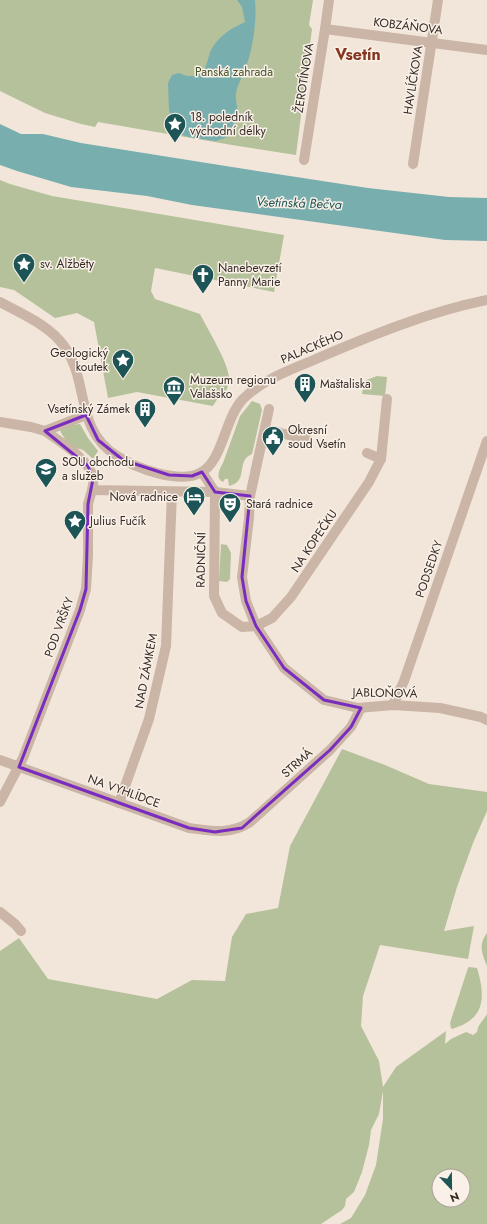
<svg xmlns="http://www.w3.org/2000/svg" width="487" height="1224" font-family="Jost,sans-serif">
	<rect width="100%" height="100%" fill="#f2e6da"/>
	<!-- green -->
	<g fill="#b5c19a" fill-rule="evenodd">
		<polygon points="0,0 313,0 309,25 312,29 296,155 232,145 98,122 95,127 81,124 45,113 4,93 0,91"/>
		<path d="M 0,180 L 10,184 L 52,196 L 284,235 L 274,292 L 155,268 L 151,291 L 155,299 L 200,314 C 208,330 227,360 229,377 C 229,383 227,389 225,395 L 218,398 L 213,406 L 137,392 L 108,398 L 94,322 L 77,313 L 55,318 L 14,290 L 0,287 Z"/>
		<polygon points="377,376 387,377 385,396 362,394 364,381"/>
		<path d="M 252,401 L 260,404 L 262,410 L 252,454 C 250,455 248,456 247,457 C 238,466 247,482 229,486 L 228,479 L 225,479 L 223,482 C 215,478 219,470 223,463 L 240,416 Z"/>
		<polygon points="80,424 88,438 98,451 93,459 83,450 72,447 65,439 60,431 65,426"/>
		<polygon points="221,544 227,545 231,553 230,579 227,582 219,581"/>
		<path d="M 342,749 L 385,765 L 429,784 L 487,792 L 487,811 L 473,843 L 457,887 L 444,931 L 474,926 L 468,959 L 380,945 L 363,996 L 361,1026 L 379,1061 L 383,1087 L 396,1067 L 446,1031 L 445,1044 L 451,1039 L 466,1032 L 473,1035 L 477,1032 C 478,1024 483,1021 487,1014 L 487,1224 L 340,1224 L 351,1218 L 365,1195 L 376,1165 L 383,1119 L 383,1091 L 379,1114 L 371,1130 L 369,1145 L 362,1172 L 354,1192 L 346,1199 L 345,1206 L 342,1210 L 321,1224 L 0,1224 L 0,951 L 19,938 L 48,979 L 157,999 L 192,980 L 225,981 L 232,937 L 246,914 L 278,908 L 290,846 ZM 439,1176 L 463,1176 L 463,1200 L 439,1200 Z"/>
		<path d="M 487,933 L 487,966 C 482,953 478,945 487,933 Z"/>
		<path d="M 469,967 L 477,968 C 486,998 485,1019 452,1029 L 451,1028 L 450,1023 L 468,968 Z"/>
	</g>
	<!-- water -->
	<g fill="#79aeaf">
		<path d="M 237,0 L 255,0 C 257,21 253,47 246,67 C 243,76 238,83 236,93 C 235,98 237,103 237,108 C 237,119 232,128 227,137 L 216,141 L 189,137 L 179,134 L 173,126 L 169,110 L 168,83 L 172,75 L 179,73 L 187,76 L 196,76 L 204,70 C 207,65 208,58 210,52 C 217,37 230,29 245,22 L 242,7 Z"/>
		<polygon points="0,124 21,134 43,134 81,143 232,167 368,188 449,197 487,198 487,241 445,240 192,205 147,196 71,187 17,171 0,165"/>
	</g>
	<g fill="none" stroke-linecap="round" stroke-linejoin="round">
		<!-- minor-tunnel -->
		<polyline stroke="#ccc1b6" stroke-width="10" stroke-dasharray="10 5" stroke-linecap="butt" points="273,431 285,434"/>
		<!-- minor -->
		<g stroke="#cab5a6" stroke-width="10">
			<polyline points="325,29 487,50"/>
			<polyline points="304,160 325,29 329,0"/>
			<polyline points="413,164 438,0"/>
			<path d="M 0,302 C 22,314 49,325 64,346 C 90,382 74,429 117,456 C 136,468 178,484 200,473 C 223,462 224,419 243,399 C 263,379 291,370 316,359 C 372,335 428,312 487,300"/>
			<path d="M 86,415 L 45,431 C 60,442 88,458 93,477 C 94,481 93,486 92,490 L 215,492 L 250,496 L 269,409"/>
			<polyline points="0,422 31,427 45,431"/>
			<polyline points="285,434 307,439"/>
			<polyline points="367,453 381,459"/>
			<polyline points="202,472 215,492"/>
			<polyline points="215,492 214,596 222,613 242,627 256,626 272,618 291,597 369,482 381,459 387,399"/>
			<polyline points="250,496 249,518 242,577 246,601 256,626 284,668 324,700 358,708 393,705 440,708 481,717 487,720"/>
			<polyline points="393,705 404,681 487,441"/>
			<path d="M 0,760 L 189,828 C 211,831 231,835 250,822 L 330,750 L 351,727 L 361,708"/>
			<polyline points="0,802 23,758 80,610 86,589 88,556 88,504 92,490"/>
			<polyline points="119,803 149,719 166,646 172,492"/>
			<polyline points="0,912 15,924 21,931"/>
		</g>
	</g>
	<!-- marked area -->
	<path fill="none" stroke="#7b2cbf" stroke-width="3" stroke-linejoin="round" d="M 86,415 L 98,440 L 123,460 L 169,475 L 192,476 L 202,472 L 215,492 L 250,496 L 242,577 L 246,601 L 256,626 L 284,668 L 324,700 L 361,708 L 351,727 L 330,750 L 242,828 L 215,832 L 189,828 L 19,767 L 80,610 L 86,589 L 88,504 L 93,479 L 88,466 L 45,431 Z"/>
	<!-- icons -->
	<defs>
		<g id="sight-pin" transform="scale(1.15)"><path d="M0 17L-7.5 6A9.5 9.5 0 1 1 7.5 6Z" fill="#1d5557" stroke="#f9f0e7"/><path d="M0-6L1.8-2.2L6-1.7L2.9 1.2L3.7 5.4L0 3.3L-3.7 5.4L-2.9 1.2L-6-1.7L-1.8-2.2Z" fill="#fff"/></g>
		<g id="church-pin" transform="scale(1.15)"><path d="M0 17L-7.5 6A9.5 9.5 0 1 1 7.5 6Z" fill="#1d5557" stroke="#f9f0e7"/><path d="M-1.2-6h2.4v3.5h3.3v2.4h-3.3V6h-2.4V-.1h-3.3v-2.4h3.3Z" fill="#fff"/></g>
		<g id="building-pin" transform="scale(1.15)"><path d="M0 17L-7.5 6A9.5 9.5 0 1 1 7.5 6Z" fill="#1d5557" stroke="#f9f0e7"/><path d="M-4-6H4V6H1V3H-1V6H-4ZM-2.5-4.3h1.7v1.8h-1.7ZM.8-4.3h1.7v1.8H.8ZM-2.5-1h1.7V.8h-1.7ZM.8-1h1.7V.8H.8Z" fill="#fff"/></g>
		<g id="museum-pin" transform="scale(1.15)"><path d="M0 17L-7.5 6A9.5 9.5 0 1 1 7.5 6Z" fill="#1d5557" stroke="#f9f0e7"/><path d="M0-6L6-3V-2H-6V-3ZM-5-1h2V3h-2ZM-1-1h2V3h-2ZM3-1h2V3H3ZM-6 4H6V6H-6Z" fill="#fff"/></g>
		<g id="civic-pin" transform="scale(1.15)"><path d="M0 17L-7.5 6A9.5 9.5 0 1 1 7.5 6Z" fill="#1d5557" stroke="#f9f0e7"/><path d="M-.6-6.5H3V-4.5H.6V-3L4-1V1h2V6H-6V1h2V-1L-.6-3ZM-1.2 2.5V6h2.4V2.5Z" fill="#fff"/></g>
		<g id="university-pin" transform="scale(1.15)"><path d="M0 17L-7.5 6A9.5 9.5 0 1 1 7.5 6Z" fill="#1d5557" stroke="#f9f0e7"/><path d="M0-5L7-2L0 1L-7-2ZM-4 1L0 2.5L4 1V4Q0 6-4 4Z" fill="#fff"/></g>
		<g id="hotel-pin" transform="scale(1.15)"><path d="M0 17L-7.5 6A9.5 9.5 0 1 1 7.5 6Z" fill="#1d5557" stroke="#f9f0e7"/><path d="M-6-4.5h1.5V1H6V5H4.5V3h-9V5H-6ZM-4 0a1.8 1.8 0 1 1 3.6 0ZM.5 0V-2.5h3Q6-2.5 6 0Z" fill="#fff"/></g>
		<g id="theatre-pin" transform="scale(1.15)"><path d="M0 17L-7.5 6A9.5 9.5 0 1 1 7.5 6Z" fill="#1d5557" stroke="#f9f0e7"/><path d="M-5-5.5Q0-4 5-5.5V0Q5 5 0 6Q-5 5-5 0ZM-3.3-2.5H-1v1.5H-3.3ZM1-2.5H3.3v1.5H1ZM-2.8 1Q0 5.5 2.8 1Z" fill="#fff"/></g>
	</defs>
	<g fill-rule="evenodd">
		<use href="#sight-pin" x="175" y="124"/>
		<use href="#sight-pin" x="24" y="264"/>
		<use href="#church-pin" x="203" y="275"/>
		<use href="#sight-pin" x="123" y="360"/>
		<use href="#building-pin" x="305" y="384"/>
		<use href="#museum-pin" x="174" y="387"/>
		<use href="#building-pin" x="145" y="409"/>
		<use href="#civic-pin" x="273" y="437"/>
		<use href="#university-pin" x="46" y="469"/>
		<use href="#hotel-pin" x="194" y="497"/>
		<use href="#theatre-pin" x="230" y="504"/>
		<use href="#sight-pin" x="75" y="521"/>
	</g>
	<g text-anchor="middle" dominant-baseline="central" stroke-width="3" stroke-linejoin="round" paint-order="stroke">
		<!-- street labels -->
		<g font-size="12" fill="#362b27" stroke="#f9f0e7">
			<text transform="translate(408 26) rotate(7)">KOBZÁŇOVA</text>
			<text transform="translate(304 78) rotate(-81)">ŽEROTÍNOVA</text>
			<text transform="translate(413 80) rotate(-81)">HAVLÍČKOVA</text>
			<text transform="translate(312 347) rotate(-23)">PALACKÉHO</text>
			<text transform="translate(314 541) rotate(-56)">NA KOPEČKU</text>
			<text transform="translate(201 560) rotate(-89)">RADNIČNÍ</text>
			<text transform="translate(429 569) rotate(-71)">PODSEDKY</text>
			<text transform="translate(59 627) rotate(-70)">POD VRŠKY</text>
			<text transform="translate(146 671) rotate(-79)">NAD ZÁMKEM</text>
			<text transform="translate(385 693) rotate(1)">JABLOŇOVÁ</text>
			<text transform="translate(297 763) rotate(-42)">STRMÁ</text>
			<text transform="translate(124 791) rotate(20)">NA VYHLÍDCE</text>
		</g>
		<!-- park labels -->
		<g font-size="12" fill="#46542b" stroke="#f9f0e7">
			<text x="234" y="72">Panská zahrada</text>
		</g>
		<!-- poi labels -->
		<g font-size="12" fill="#362b27" stroke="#f9f0e7" text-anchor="start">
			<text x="190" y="117">18. poledník<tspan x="190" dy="14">východní délky</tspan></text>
			<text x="40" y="264">sv. Alžběty</text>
			<text x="218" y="268">Nanebevzetí<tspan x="218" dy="14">Panny Marie</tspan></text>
			<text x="108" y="353" text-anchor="end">Geologický<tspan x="108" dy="14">koutek</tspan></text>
			<text x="190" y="380">Muzeum regionu<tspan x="190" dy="14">Valašsko</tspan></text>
			<text x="320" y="384">Maštaliska</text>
			<text x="130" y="409" text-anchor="end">Vsetínský Zámek</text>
			<text x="288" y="430">Okresní<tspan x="288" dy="14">soud Vsetín</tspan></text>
			<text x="62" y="462">SOU obchodu<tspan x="62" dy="14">a služeb</tspan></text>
			<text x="178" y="497" text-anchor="end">Nová radnice</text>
			<text x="246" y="504">Stará radnice</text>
			<text x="90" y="521">Julius Fučík</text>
		</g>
		<!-- water labels -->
		<g font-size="13" font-style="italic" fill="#1d5557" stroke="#f9f0e7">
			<text transform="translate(299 203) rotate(2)">Vsetínská Bečva</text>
		</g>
		<!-- district labels -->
		<g font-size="16" font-weight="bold" fill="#853520" stroke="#f9f0e7">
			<text x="358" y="54">Vsetín</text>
		</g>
	</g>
	<!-- north arrow -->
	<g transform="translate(451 1188) rotate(158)"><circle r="19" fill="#f9f0e7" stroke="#aba19a"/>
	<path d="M0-3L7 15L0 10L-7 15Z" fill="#1d5557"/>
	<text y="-6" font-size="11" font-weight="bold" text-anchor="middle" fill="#362b27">N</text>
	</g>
</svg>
